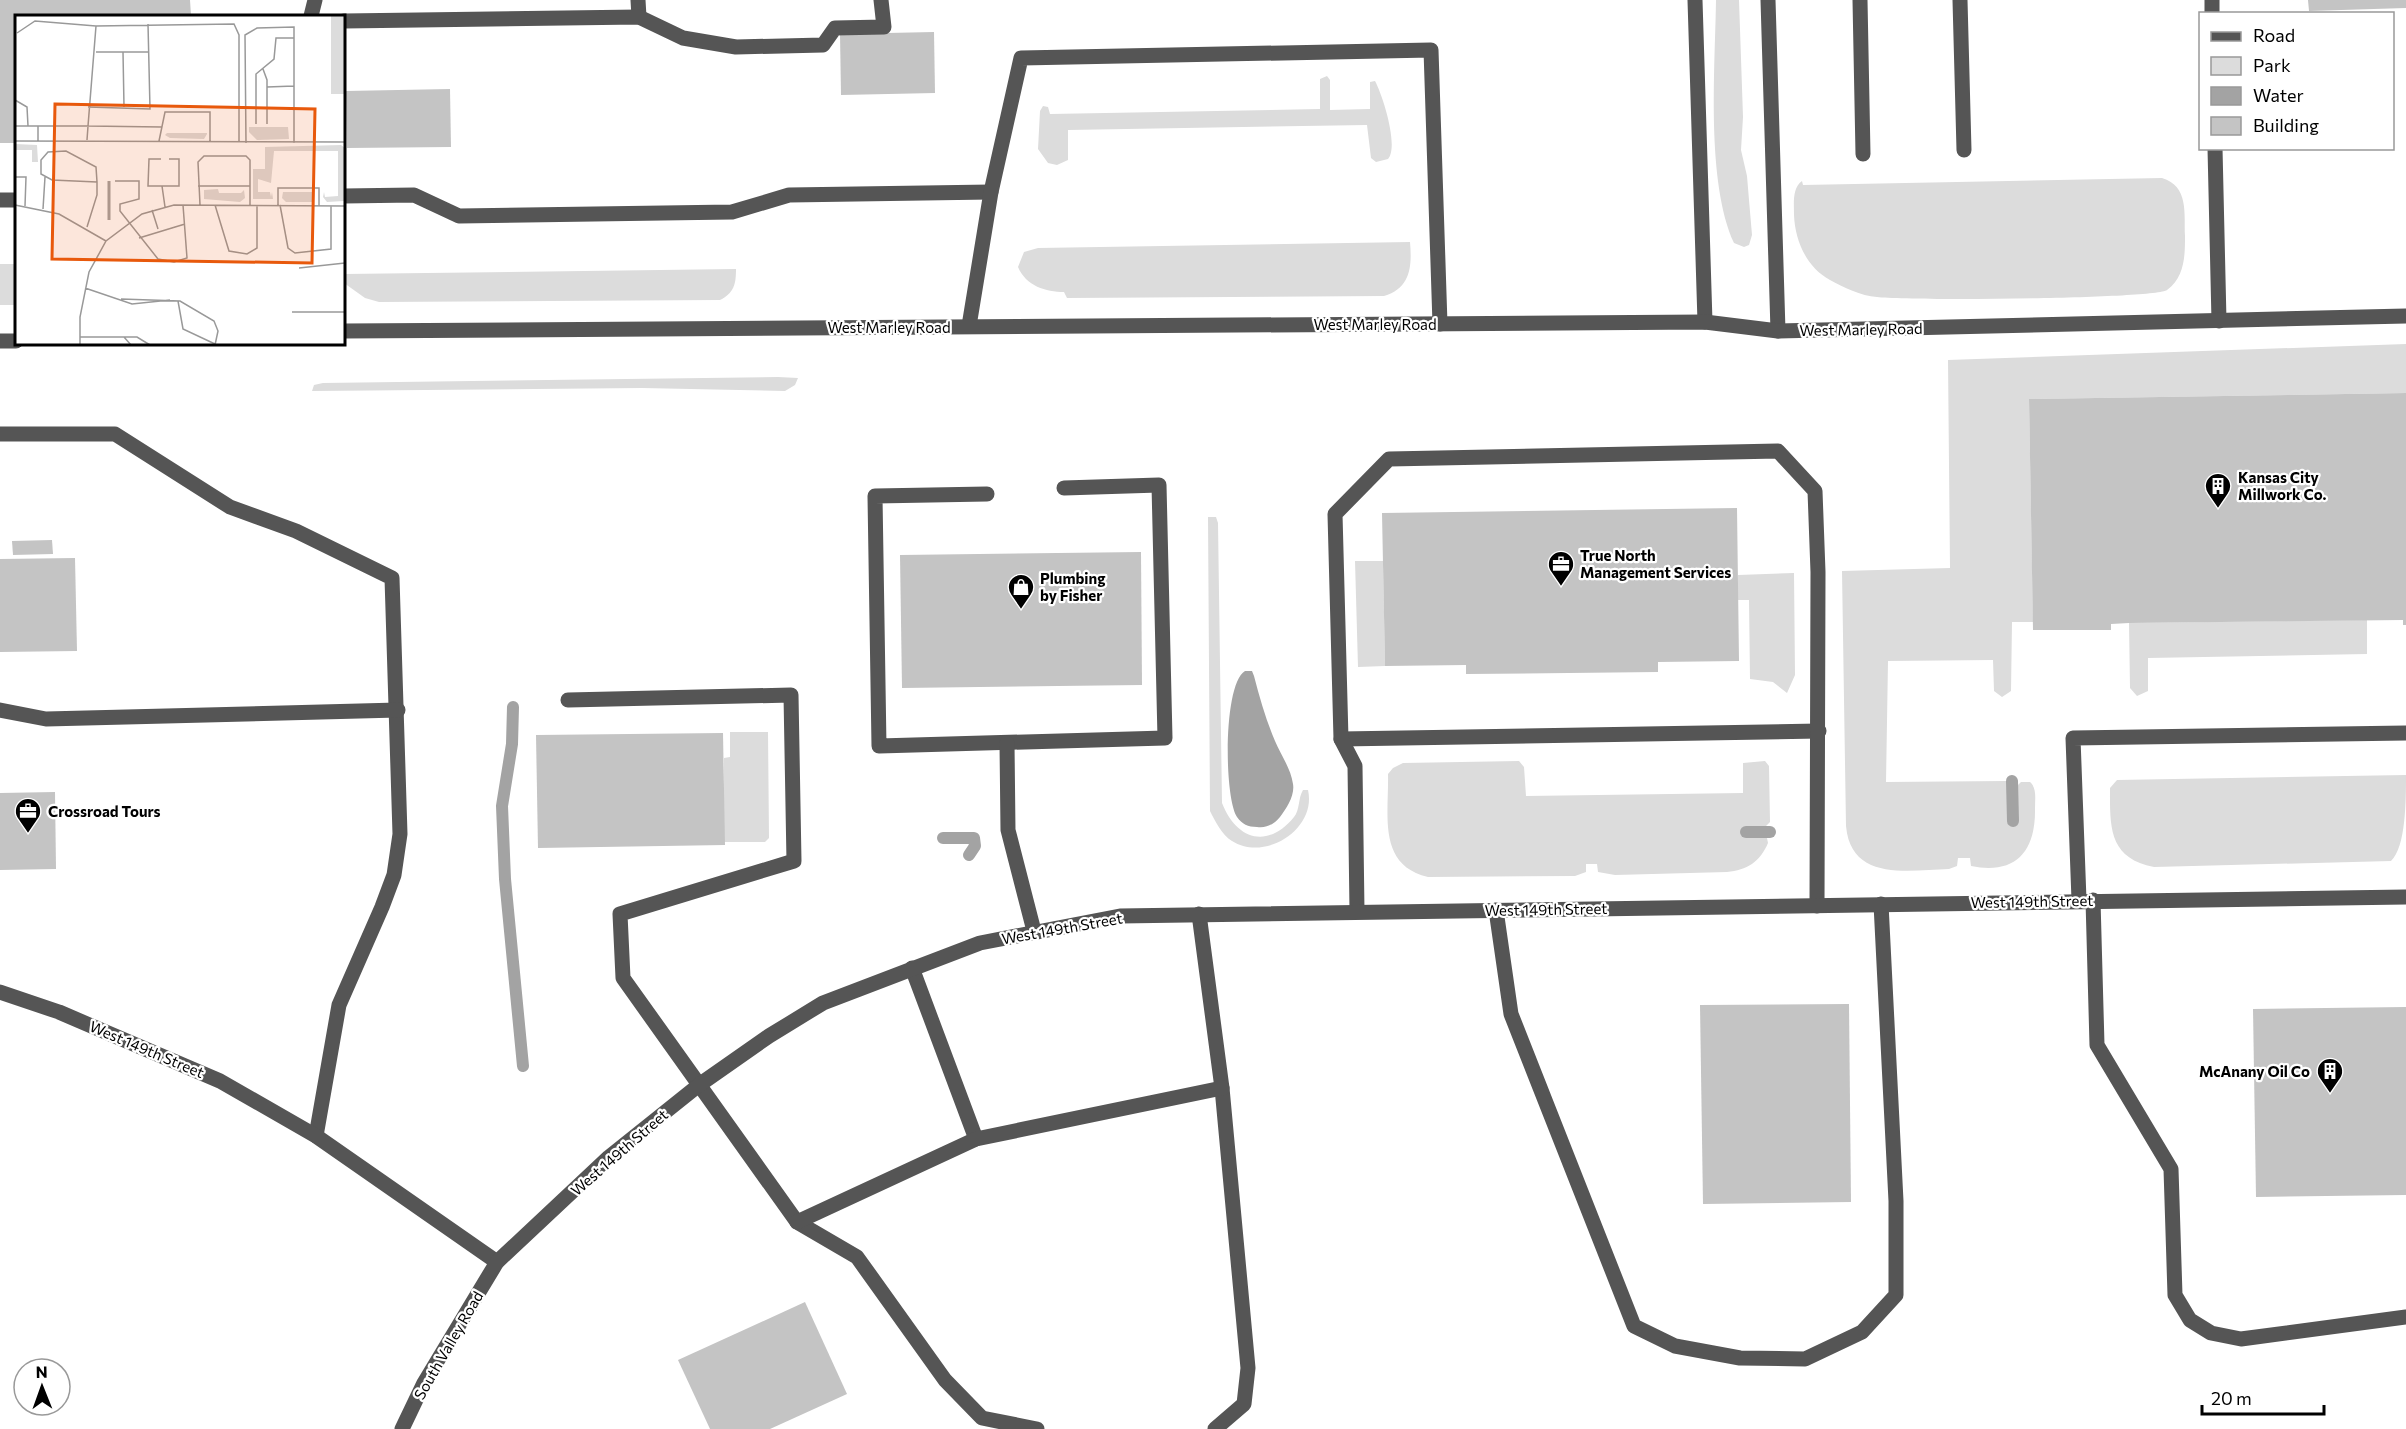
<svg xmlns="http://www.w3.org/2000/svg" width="2406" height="1429" font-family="Commissioner,sans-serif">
	<rect width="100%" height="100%" fill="#fff"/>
	<!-- green -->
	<g fill="#dcdcdc">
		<path d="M 1716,0 L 1739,0 L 1743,117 L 1741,150 L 1747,176 L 1749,200 L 1752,235 L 1749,245 L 1744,247 L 1734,243 C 1706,181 1715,70 1716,0 Z"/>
		<path d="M 1327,76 L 1330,80 L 1330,110 L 1370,109 L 1370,82 L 1375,81 C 1383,96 1399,147 1388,159 L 1376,162 L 1371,158 L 1367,125 L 1068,130 L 1068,160 L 1057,165 L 1048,163 L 1038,149 L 1040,111 L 1043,106 L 1048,107 L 1050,114 L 1320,109 L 1320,79 Z"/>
		<path d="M 2162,178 C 2189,186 2184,214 2185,236 C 2185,255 2185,277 2167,290 C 2155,299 1906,301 1877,297 C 1861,296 1843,287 1830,280 C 1806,267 1795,240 1794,215 C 1794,204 1792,188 1802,181 L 1803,185 Z"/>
		<path d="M 1410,242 C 1412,266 1411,288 1384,296 L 1067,298 L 1064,292 C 1046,292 1026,286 1018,267 L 1024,252 L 1038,248 Z"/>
		<rect x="0" y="264" width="16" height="41"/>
		<path d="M 736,269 C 736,284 734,293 720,300 L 379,302 L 365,298 L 344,283 L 344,274 Z"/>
		<path d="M 2406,344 L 2406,393 L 2029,399 L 2033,622 L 2012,622 L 2011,691 L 2002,697 L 1994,691 L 1993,660 L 1888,661 L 1886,782 L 2007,781 L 2009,825 L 2018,824 L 2017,786 L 2021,782 L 2030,782 C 2037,788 2035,799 2035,808 C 2036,851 2016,875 1971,866 L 1970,858 L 1958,858 L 1957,866 L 1949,869 C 1909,870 1851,882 1846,826 L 1842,571 L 1950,568 L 1948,360 Z"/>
		<polygon points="778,377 798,378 795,385 785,391 642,388 312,391 314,385 323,383"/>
		<path d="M 1208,517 L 1216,517 L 1218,523 L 1222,803 C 1236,839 1267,850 1294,817 C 1300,810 1298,798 1303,790 L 1308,790 C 1317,829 1265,862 1232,841 C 1222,835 1215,821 1210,811 Z"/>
		<polygon points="1355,561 1383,561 1385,666 1358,667"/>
		<polygon points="1794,573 1795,675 1787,693 1773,682 1750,679 1749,600 1738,600 1738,575"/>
		<polygon points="2367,620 2367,654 2148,658 2148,691 2137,696 2130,688 2129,623"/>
		<polygon points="730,732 768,732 769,838 765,842 724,842 724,758 730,757"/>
		<path d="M 1519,761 L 1524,767 L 1526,796 L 1743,793 L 1743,763 L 1765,761 L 1769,766 L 1770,822 L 1765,827 L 1758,827 L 1757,837 L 1767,838 L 1768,843 C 1760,862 1747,870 1727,872 L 1615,875 L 1598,872 L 1597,864 L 1586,864 L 1586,872 L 1575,876 L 1428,877 C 1377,865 1389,815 1388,774 L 1393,768 L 1403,763 Z"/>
		<path d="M 2406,775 C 2406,800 2406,847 2391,861 L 2154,867 C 2108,858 2110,826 2110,788 L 2117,780 Z"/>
	</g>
	<!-- water -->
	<path fill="#a3a3a3" d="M 1245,671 L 1252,671 L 1254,676 C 1260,699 1266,720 1275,741 C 1281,755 1291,769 1293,784 C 1295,795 1287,808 1280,817 C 1273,825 1267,828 1257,827 C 1248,827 1242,824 1237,817 C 1224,797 1223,684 1245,671 Z"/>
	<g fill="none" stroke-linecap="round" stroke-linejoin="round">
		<!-- stream -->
		<g stroke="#a3a3a3" stroke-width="12">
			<polyline points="513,707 512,744 502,806 505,879 523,1066"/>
			<polyline points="2012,781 2013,821"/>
			<polyline points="1746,832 1770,832"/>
			<polyline points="943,838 974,838 975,846 969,855"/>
		</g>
	</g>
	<!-- building -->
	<g fill="#c4c4c4">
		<polygon points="0,0 190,0 191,16 16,16 16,143 0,143"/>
		<polygon points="2308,0 2406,0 2406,8 2309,11"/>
		<polygon points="934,32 935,93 841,95 840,34"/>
		<polygon points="450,89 451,147 347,148 346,91"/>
		<polygon points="2406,393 2406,625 2403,625 2403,620 2129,623 2111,624 2111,630 2033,630 2029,399"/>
		<polygon points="1737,508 1739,661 1658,662 1658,672 1466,674 1466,665 1385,666 1382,513"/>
		<polygon points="52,540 53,554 13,555 12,541"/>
		<polygon points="1141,552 1142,685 902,688 900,555"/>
		<polygon points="75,558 77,651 0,652 0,559"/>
		<polygon points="723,733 725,845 538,848 536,735"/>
		<polygon points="55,792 56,869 0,870 0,793"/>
		<polygon points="1849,1004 1851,1202 1703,1204 1700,1005"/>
		<polygon points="2406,1007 2406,1195 2256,1197 2253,1009"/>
		<polygon points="805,1302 847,1394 770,1429 710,1429 678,1360"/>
	</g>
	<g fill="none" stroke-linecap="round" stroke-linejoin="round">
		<!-- minor -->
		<g stroke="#555" stroke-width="15">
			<polyline points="638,0 639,17"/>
			<polyline points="1695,0 1705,322"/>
			<polyline points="1768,0 1778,331"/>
			<polyline points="1860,0 1863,154"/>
			<polyline points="1960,0 1964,150"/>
			<polyline points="2212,0 2212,14"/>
			<polyline points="311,16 315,0"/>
			<polyline points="344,21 639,17 683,38 736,47 823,45 835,28 884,27 881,0"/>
			<polyline points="2215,148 2219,321"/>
			<polyline points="344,196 414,195 459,216 732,212 789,195 991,192"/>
			<polyline points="0,200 16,200"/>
			<polyline points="969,326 991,192 1021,58 1431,50 1440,324"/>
			<polyline points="344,331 1705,322 1778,331 2406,316"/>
			<polyline points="0,341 16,341"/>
			<polyline points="0,434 115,434 230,507 296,531 392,578 400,834 394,875 382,907 339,1005 316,1136"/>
			<polyline points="987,494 875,496 879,746 1165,738 1159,485 1064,488"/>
			<polyline points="568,700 791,695 794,861 620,914 623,978 797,1222 857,1257 945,1380 982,1418 1037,1429"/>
			<polyline points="0,710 46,719 398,710"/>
			<polyline points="1341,739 1819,731"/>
			<polyline points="1007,743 1008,830 1034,931"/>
			<polyline points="2079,900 2073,738 2406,733"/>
			<polyline points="2093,900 2097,1045 2171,1169 2175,1295 2190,1320 2211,1333 2241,1339 2406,1317"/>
			<polyline points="1496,910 1511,1014 1634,1326 1675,1346 1740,1358 1805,1359 1862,1332 1896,1295 1896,1201 1881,904"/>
			<polyline points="1357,911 1355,766 1341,739 1335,514 1389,459 1778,451 1815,491 1818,572 1817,906"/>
			<polyline points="1199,914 1222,1088 1248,1368 1244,1404 1215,1429"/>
			<polyline points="912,968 976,1139"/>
			<polyline points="0,992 59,1012 220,1081 316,1136 497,1262"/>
			<polyline points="797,1222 976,1139 1222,1088"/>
			<polyline points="402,1429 424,1383 497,1262 609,1157 699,1085 769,1036 823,1003 980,943 1120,916 2406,897"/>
		</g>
	</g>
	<!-- icons -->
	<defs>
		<g id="building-pin" transform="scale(1.35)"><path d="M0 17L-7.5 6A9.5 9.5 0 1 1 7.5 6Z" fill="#000" stroke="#fff"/><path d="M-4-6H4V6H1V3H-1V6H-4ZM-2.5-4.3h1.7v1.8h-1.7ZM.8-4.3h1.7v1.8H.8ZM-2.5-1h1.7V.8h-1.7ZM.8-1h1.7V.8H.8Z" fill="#fff"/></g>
		<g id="office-pin" transform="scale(1.35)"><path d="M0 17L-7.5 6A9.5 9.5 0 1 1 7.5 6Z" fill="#000" stroke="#fff"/><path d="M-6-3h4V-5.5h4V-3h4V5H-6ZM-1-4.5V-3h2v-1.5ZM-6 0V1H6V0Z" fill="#fff"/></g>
		<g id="shop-pin" transform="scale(1.35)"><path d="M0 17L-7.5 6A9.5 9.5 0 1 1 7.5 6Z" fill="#000" stroke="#fff"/><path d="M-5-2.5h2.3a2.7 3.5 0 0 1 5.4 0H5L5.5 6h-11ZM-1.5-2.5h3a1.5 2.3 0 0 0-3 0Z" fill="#fff"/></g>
	</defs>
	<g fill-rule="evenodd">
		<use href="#building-pin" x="2218" y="486"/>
		<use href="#office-pin" x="1561" y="564"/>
		<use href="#shop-pin" x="1021" y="587"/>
		<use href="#office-pin" x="28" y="811"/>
		<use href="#building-pin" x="2330" y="1071"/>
	</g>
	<g text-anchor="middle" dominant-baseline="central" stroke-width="4.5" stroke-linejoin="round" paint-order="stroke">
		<!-- street labels -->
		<g font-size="15" fill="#000" stroke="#fff">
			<text x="1375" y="324">West Marley Road</text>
			<text x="889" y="327">West Marley Road</text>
			<text transform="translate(1861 329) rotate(-1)">West Marley Road</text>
			<text transform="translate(2032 901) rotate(-1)">West 149th Street</text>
			<text transform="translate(1546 909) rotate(-1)">West 149th Street</text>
			<text transform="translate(1062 928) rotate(-10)">West 149th Street</text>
			<text transform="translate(147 1049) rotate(23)">West 149th Street</text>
			<text transform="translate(619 1152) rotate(-41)">West 149th Street</text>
			<text transform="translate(448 1345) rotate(-60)">South Valley Road</text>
		</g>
		<!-- poi labels -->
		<g font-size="15" font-weight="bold" fill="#000" stroke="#fff" text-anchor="start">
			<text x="2238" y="477">Kansas City<tspan x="2238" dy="17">Millwork Co.</tspan></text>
			<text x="1580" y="555">True North<tspan x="1580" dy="17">Management Services</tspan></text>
			<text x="1040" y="578">Plumbing<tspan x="1040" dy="17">by Fisher</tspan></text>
			<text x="48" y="811">Crossroad Tours</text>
			<text x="2310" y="1071" text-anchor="end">McAnany Oil Co</text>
		</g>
	</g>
	<!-- overview -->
	<g transform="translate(15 15)">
		<rect width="330" height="330" fill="#fff"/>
		<path d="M 316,0 L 330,0 L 330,79 L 316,79 ZM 273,112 L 274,124 L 242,125 L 234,117 L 234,112 ZM 152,118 L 192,118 L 192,119 L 189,124 L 155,123 L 150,120 ZM 0,129 L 22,130 L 23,147 L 17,147 L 17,135 L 0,135 ZM 326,130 L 330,133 L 329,186 L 312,187 L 308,182 L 309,177 L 310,182 L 323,181 L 323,136 L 259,136 L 256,168 L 243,164 L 243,177 L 255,177 L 256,182 L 257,177 L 258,184 L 238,184 L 238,154 L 250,154 L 250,132 ZM 203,174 L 204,178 L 226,178 L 229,175 L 230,183 L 225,187 L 189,184 L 189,175 ZM 268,177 L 299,177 L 299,183 L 297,187 L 271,187 L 267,183 Z" fill="#dcdcdc"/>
		<path fill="none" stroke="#a3a3a3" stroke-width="3" d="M 94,166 L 94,205"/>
		<path fill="none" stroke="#999" stroke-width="1.5" d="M 2,18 L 20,6 L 81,11M 81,37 L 133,37M 108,37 L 109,92M 248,54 L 252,65 L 252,109M 252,72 L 279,71M 0,85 L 12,92 L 13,111M 73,92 L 135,94 L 133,9M 241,109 L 241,59 L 259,44 L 261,23 L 279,23M 0,111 L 23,111M 147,112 L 73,111 L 81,11 L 219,9 L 224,20 L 224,127M 0,126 L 330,127M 23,126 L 23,111 L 73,111 L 72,125M 144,126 L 150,97 L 195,97 L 195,127M 231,128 L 230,20 L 242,13 L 279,12 L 279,128M 146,144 L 134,144 L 133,171 L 164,171 L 164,144 L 154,144M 0,162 L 11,162 L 10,191M 100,166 L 124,166 L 124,184 L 105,189 L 105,196 L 143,244 L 159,247 L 172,243 L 168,190M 147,171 L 150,192M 183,171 L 235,171M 0,190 L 44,199 L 91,226M 185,190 L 183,147 L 189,141 L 231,141 L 235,145 L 235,190M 200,190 L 214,236 L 232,239 L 242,233 L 242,190M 263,190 L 263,173 L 304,173 L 304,191M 265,190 L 273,233 L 280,238 L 316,234 L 316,191M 28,194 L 30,162M 137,195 L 143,214M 72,212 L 82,180 L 82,167 L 81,152 L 51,136 L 33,137 L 26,145 L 26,159 L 37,165 L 82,167M 124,223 L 170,209M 284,253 L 330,248M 70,273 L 117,289 L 155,285M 106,284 L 165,286 L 199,306 L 203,316 L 200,330M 163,286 L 168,314 L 200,329M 277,297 L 330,297M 65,322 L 109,322 L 116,330M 109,322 L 122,322 L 135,330M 65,330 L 65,302 L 74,257 L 91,226 L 127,199 L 159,190 L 330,191"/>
		<path fill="#e8590c" fill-opacity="0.15" stroke="#e8590c" stroke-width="3" d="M 40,89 L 300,94 L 297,248 L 37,244 Z"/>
		<rect width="330" height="330" fill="none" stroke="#000" stroke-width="3"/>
	</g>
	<!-- legend -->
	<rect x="2199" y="12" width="195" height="138" fill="#ffffff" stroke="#999999" stroke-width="1.5"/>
	<rect x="2211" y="32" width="30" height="9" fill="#555555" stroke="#999999" stroke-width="1.5"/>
	<text x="2253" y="42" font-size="18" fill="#000000">Road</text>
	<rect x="2211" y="57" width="30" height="18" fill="#dcdcdc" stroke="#999999" stroke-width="1.5"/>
	<text x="2253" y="72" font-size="18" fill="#000000">Park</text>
	<rect x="2211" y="87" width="30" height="18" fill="#a3a3a3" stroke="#999999" stroke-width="1.5"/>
	<text x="2253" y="102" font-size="18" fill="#000000">Water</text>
	<rect x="2211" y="117" width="30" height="18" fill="#c4c4c4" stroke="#999999" stroke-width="1.5"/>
	<text x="2253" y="132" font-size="18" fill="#000000">Building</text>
	<!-- north arrow -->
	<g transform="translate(42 1387) rotate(359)"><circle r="28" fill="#ffffff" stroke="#999999" stroke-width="1.5"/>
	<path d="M0-4.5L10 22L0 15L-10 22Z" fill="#000000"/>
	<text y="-9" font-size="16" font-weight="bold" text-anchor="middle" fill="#000000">N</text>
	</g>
	<!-- scale -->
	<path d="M2202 1405v9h122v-9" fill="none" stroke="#000000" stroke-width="3"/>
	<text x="2211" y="1405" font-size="18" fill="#000000" stroke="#ffffff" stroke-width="4.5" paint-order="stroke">20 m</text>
</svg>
